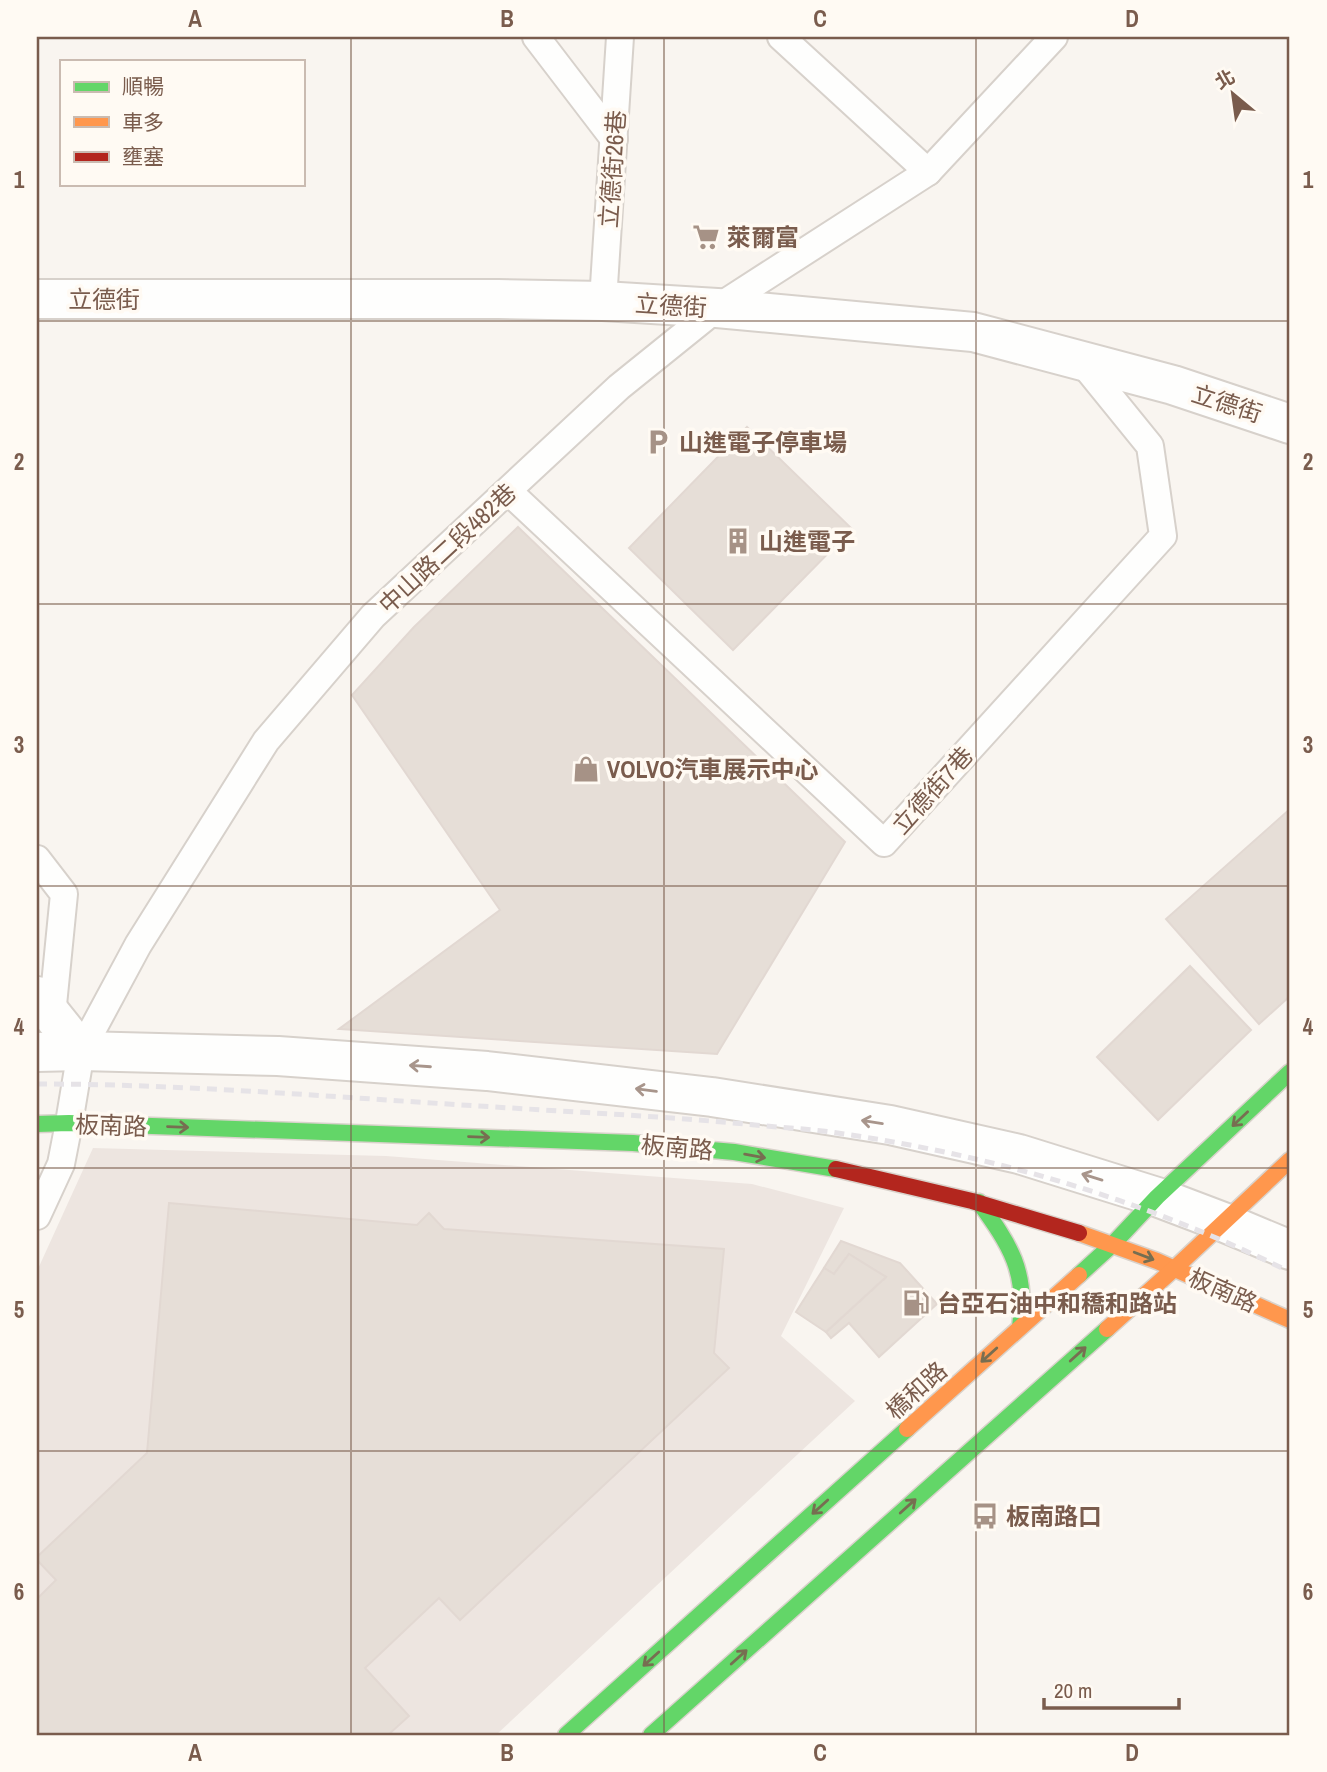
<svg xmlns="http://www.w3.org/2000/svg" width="1327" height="1772" font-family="'Archivo Narrow','Noto Sans TC',sans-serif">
	<rect width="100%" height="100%" fill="#f9f5f0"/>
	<!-- industrial -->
	<polygon fill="#ede5e0" points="93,1148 386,1156 752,1184 844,1208 781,1336 855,1401 496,1735 37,1735 37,1271"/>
	<!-- building -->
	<g fill="#e6ded7" stroke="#e2d8d2" stroke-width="2">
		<polygon points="747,427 852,529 733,650 629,548"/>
		<polygon points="518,527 845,842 717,1054 339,1029 500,910 352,695 414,627"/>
		<polygon points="1290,809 1290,996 1259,1024 1166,919"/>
		<polygon points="1190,966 1251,1030 1158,1120 1097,1057"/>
		<polygon points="169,1203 417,1225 429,1213 444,1229 724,1249 714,1353 729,1368 460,1620 439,1598 365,1668 409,1716 388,1735 37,1735 37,1599 56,1580 37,1560 37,1557 147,1453"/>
		<polygon points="841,1241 900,1263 937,1304 879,1357 849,1323 831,1338 826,1332 886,1277 849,1254 834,1274 824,1268"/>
		<polygon points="849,1254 886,1277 826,1332 796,1312 824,1268 834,1274"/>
	</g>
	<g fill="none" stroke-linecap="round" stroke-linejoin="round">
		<!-- lane casing -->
		<g stroke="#d7d1cb" stroke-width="30">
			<g id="lane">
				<polyline points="536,37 614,139"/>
				<polyline points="781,37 928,172"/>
				<polyline points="603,301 620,37"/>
				<polyline points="508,491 884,843 1163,536 1150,446 1081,361"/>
				<polyline points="37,859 64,894 52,1015"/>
				<polyline points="37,1216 61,1164 69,1123 81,1051 138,945 266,741 373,616 619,387 717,308 928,172 1054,37"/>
			</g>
		</g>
		<!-- street casing -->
		<g stroke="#d7d1cb" stroke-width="42">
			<g id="street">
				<polyline points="37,299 498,299 603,301 717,308 973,332 1173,385 1290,424"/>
				<polyline points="37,996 81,1051"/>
				<polyline points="37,1052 81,1051 278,1056 487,1071 712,1097 890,1125 1019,1154 1157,1197 1223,1222 1290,1250"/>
			</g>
		</g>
		<!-- fast casing -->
		<g stroke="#d9d2cb" stroke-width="19">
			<g id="fast">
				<polyline points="37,1124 69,1123 633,1143 734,1152 836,1169"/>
				<path d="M 979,1202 C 1010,1245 1028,1272 1020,1327"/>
				<polyline points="1079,1275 1113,1244 1157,1197 1290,1072"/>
				<polyline points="566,1735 907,1429"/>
				<polyline points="651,1735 1107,1329"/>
			</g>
		</g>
		<!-- slow casing -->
		<g stroke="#d9d2cb" stroke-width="19">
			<g id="slow">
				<polyline points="1079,1233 1157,1261 1290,1320"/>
				<polyline points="1107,1329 1175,1268 1290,1160"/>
				<polyline points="907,1429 1079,1275"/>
			</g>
		</g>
		<!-- jam casing -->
		<g stroke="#d9d2cb" stroke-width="19">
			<polyline id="jam" points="836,1169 972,1201 1079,1233"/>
		</g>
		<!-- lane -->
		<use href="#lane" stroke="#fefefd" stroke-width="26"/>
		<!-- street -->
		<use href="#street" stroke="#fefefd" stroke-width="38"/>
		<!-- fast -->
		<use href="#fast" stroke="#63d668" stroke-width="16"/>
		<!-- slow -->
		<use href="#slow" stroke="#ff974d" stroke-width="16"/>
		<!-- jam -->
		<use href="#jam" stroke="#b3261e" stroke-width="16"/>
		<!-- rail -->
		<path stroke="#e6e3e7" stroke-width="5" stroke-dasharray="10 7" stroke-linecap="butt" d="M 37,1084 C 184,1084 332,1097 479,1106 C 571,1112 663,1116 755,1125 C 785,1128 815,1129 844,1134 C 1001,1157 1149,1202 1290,1272"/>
	</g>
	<!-- one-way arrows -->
	<defs><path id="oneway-shaft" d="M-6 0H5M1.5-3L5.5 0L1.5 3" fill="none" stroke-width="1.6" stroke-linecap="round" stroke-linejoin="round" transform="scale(1.75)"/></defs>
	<g stroke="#a8958b">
		<use href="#oneway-shaft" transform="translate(420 1066) rotate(-176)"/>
		<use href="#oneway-shaft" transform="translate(646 1090) rotate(-173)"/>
		<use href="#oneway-shaft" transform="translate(872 1122) rotate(-171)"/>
		<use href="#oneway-shaft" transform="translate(1092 1177) rotate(-163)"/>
	</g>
	<g stroke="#776e51">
		<use href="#oneway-shaft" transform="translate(1240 1119) rotate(137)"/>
		<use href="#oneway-shaft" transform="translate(178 1127) rotate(2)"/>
		<use href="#oneway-shaft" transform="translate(479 1137) rotate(2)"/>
		<use href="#oneway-shaft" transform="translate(755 1156) rotate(10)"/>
		<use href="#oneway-shaft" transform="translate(1144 1256) rotate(21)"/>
		<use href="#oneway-shaft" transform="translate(1078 1354) rotate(-42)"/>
		<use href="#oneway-shaft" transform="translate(989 1355) rotate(138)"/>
		<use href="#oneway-shaft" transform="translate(908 1506) rotate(-42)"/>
		<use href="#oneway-shaft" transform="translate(820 1507) rotate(138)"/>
		<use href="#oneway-shaft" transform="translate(739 1657) rotate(-42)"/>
		<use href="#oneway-shaft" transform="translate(651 1659) rotate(138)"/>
	</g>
	<!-- grid -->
	<path fill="none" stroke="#7a5c4d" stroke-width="2" stroke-opacity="0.55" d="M 351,37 L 351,1735M 664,37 L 664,1735M 976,37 L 976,1735M 37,321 L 1290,321M 37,604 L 1290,604M 37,886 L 1290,886M 37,1168 L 1290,1168M 37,1451 L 1290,1451"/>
	<!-- icons -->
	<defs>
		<g id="supermarket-bare" transform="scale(2.1)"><path d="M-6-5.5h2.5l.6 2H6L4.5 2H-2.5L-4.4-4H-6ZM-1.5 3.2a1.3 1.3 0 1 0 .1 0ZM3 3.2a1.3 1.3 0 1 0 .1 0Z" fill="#a69286" stroke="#fffaf3" stroke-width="2.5" paint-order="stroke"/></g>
		<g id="parking-bare" transform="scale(2.1)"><path d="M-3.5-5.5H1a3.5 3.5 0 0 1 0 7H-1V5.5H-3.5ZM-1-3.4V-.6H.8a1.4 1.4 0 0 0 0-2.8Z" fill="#a69286" stroke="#fffaf3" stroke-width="2.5" paint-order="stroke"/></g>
		<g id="building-bare" transform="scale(2.1)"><path d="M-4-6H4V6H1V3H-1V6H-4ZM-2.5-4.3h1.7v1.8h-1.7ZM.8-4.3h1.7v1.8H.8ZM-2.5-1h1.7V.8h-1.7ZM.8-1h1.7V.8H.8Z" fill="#a69286" stroke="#fffaf3" stroke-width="2.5" paint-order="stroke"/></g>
		<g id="shop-bare" transform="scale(2.1)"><path d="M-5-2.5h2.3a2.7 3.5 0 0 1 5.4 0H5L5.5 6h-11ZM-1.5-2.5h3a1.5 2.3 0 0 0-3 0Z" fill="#a69286" stroke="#fffaf3" stroke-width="2.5" paint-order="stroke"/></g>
		<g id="fuel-bare" transform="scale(2.1)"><path d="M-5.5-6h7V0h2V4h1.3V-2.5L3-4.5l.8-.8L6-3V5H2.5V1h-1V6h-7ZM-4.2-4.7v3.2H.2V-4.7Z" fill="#a69286" stroke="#fffaf3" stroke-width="2.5" paint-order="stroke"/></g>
		<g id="bus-bare" transform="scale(2.1)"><path d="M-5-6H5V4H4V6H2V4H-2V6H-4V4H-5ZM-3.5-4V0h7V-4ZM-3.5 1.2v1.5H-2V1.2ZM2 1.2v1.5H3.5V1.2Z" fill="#a69286" stroke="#fffaf3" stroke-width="2.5" paint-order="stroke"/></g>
	</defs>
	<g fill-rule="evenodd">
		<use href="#supermarket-bare" x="706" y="237"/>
		<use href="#parking-bare" x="658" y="442"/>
		<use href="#building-bare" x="738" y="541"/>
		<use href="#shop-bare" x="586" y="769"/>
		<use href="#fuel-bare" x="916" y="1303"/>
		<use href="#bus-bare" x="985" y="1516"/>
	</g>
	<g text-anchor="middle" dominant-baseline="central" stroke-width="7" stroke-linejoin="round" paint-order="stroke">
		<!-- street labels -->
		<g font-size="24" fill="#7a5c4d" stroke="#fffaf3">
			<text transform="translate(612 169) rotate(-86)">立德街26巷</text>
			<text x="104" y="299">立德街</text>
			<text transform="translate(671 305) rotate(4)">立德街</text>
			<text transform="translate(1227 403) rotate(18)">立德街</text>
			<text transform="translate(447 548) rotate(-43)">中山路二段482巷</text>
			<text transform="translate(932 790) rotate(-48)">立德街7巷</text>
			<text transform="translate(111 1125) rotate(2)">板南路</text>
			<text transform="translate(677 1147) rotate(5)">板南路</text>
			<text transform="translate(1223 1290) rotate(24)">板南路</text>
			<text transform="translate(916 1390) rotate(-42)">橋和路</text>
		</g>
		<!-- poi labels -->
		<g font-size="24" font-weight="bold" fill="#7a5c4d" stroke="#fffaf3" text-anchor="start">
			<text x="727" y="237">萊爾富</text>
			<text x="679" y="442">山進電子停車場</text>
			<text x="759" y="541">山進電子</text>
			<text x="607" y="769">VOLVO汽車展示中心</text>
			<text x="937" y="1303">台亞石油中和穚和路站</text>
			<text x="1006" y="1516">板南路口</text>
		</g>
	</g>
	<!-- border -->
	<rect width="1327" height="1772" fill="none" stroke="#fffaf3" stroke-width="77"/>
	<!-- legend -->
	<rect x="60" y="60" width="245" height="126" fill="#fffaf3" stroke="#cabbb1" stroke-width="2"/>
	<rect x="74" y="82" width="35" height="10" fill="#63d668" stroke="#cabbb1" stroke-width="2"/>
	<text x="122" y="94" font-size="21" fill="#7a5c4d">順暢</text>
	<rect x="74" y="117" width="35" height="10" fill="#ff974d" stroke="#cabbb1" stroke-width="2"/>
	<text x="122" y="130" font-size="21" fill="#7a5c4d">車多</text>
	<rect x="74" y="152" width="35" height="10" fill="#b3261e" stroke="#cabbb1" stroke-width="2"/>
	<text x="122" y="164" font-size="21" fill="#7a5c4d">壅塞</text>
	<!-- north arrow -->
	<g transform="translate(1233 94) rotate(331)" stroke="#fffaf3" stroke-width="5" paint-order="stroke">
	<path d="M0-5L12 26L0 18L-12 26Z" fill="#7a5c4d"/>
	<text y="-10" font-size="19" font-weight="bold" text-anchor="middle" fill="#7a5c4d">北</text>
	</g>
	<!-- scale -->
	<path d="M1044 1698v10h135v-10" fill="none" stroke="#7a5c4d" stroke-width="3.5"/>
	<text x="1054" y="1698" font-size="21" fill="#7a5c4d" stroke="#fffaf3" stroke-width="5" paint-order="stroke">20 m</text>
	<rect x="38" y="38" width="1250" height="1696" fill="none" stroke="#7a5c4d" stroke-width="2.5"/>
	<g font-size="23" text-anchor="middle" font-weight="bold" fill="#7a5c4d">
		<text x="195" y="27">A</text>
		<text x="507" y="27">B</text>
		<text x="820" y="27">C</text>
		<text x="1132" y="27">D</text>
		<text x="19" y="188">1</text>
		<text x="1308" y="188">1</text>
		<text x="19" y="470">2</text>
		<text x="1308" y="470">2</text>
		<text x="19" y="753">3</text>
		<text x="1308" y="753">3</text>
		<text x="19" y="1035">4</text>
		<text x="1308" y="1035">4</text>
		<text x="19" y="1318">5</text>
		<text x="1308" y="1318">5</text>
		<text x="19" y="1600">6</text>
		<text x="1308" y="1600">6</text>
		<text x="195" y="1761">A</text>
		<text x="507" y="1761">B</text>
		<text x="820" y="1761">C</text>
		<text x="1132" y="1761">D</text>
	</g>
</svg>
